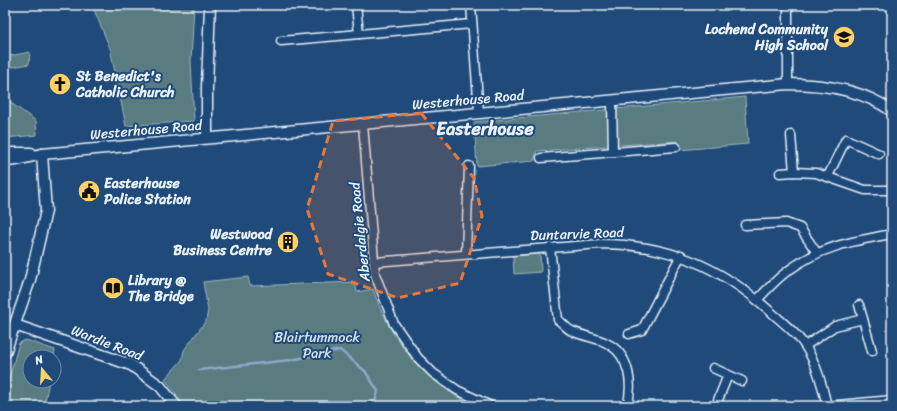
<svg xmlns="http://www.w3.org/2000/svg" width="897" height="411" font-family="Sriracha,sans-serif">
	<rect width="100%" height="100%" fill="#1f4a7a"/>
	<filter id="ink" filterUnits="userSpaceOnUse"><feTurbulence type="fractalNoise" baseFrequency=".025" numOctaves="2"/><feDisplacementMap in="SourceGraphic" scale="8" xChannelSelector="R" yChannelSelector="G"/><feConvolveMatrix kernelMatrix="1 2 1 2 8 2 1 2 1" color-interpolation-filters="sRGB"/></filter>
	<g filter="url(#ink)">
		<!-- green -->
		<g fill="#587b80" stroke="#a0b6bc">
			<polygon points="92,5 194,5 191,61 194,121 126,126 110,48"/>
			<polygon points="30,52 29,64 7,68 11,103 36,121 37,135 5,138 5,57"/>
			<polygon points="745,97 748,144 679,150 678,141 537,151 534,161 477,166 474,122"/>
			<polygon points="540,254 541,272 514,274 513,256"/>
			<path d="M 248,277 L 250,286 L 355,282 L 357,292 L 373,289 C 391,342 424,382 475,406 L 185,406 L 165,379 L 182,360 L 184,350 L 206,321 L 208,310 L 203,282 Z"/>
			<polygon points="26,340 55,350 54,357 30,357 30,381 49,381 44,406 5,406 5,393 19,343"/>
		</g>
		<g fill="none" stroke-linecap="round" stroke-linejoin="round">
			<!-- stream -->
			<polyline stroke="#8baac7" stroke-width="2.5" points="199,370 291,360 340,350 365,371 378,391 374,406"/>
			<!-- minor casing -->
			<g stroke="#e8f1f8" stroke-width="11">
				<g id="minor">
					<polyline points="356,5 359,34"/>
					<polyline points="471,5 479,113"/>
					<polyline points="281,41 472,24"/>
					<polyline points="788,84 788,5"/>
					<polyline points="612,101 613,152"/>
					<polyline points="363,124 375,274 394,324 418,358 433,373 457,390 491,406"/>
					<polyline points="791,135 794,172"/>
					<polyline points="541,158 676,147"/>
					<polyline points="780,173 794,172 816,173 865,190 892,190"/>
					<polyline points="828,176 846,139 879,154"/>
					<polyline points="745,225 786,223 800,228 817,253"/>
					<path d="M 550,247 L 558,320 C 563,323 567,329 572,331 C 584,337 600,338 610,345 C 630,357 633,386 627,406"/>
					<polyline points="466,254 469,166"/>
					<path d="M 374,262 L 600,244 C 668,244 720,266 771,312 C 782,322 797,333 805,346 C 817,364 822,385 827,406"/>
					<path d="M 757,300 C 767,290 777,278 789,270 C 822,246 853,241 892,234"/>
					<polyline points="859,305 863,319"/>
					<polyline points="629,334 642,330 681,255"/>
					<polyline points="805,346 835,326 863,319 872,351"/>
					<polyline points="713,368 742,381"/>
					<polyline points="718,406 718,400 728,375"/>
					<polyline points="827,406 892,400"/>
				</g>
			</g>
			<!-- tertiary casing -->
			<g stroke="#e8f1f8" stroke-width="13">
				<g id="tertiary">
					<polyline points="207,138 207,87 210,5"/>
					<polyline points="5,153 31,153"/>
					<path d="M 5,161 L 17,160 L 42,154 L 788,84 C 823,84 863,90 892,111"/>
					<polyline points="15,325 131,365 160,386 176,406"/>
					<polyline points="5,353 30,280 46,211 42,154"/>
				</g>
			</g>
			<!-- minor -->
			<use href="#minor" stroke="#1f4a7a" stroke-width="8"/>
			<!-- tertiary -->
			<use href="#tertiary" stroke="#1f4a7a" stroke-width="10"/>
		</g>
	</g>
	<!-- marked area -->
	<path fill="#e8773b" fill-opacity="0.2" stroke="#e8773b" stroke-width="3" stroke-dasharray="8 5" stroke-linejoin="round" d="M 421,113 L 474,178 L 482,216 L 460,283 L 398,298 L 328,274 L 307,209 L 333,121 Z"/>
	<!-- icons -->
	<defs>
		<g id="school-disc" transform="scale(1.15)"><circle r="9.5" fill="#ffd166" stroke="#1f4a7a"/><path d="M0-5L7-2L0 1L-7-2ZM-4 1L0 2.5L4 1V4Q0 6-4 4Z" fill="#111"/></g>
		<g id="church-disc" transform="scale(1.15)"><circle r="9.5" fill="#ffd166" stroke="#1f4a7a"/><path d="M-1.2-6h2.4v3.5h3.3v2.4h-3.3V6h-2.4V-.1h-3.3v-2.4h3.3Z" fill="#111"/></g>
		<g id="civic-disc" transform="scale(1.15)"><circle r="9.5" fill="#ffd166" stroke="#1f4a7a"/><path d="M-.6-6.5H3V-4.5H.6V-3L4-1V1h2V6H-6V1h2V-1L-.6-3ZM-1.2 2.5V6h2.4V2.5Z" fill="#111"/></g>
		<g id="building-disc" transform="scale(1.15)"><circle r="9.5" fill="#ffd166" stroke="#1f4a7a"/><path d="M-4-6H4V6H1V3H-1V6H-4ZM-2.5-4.3h1.7v1.8h-1.7ZM.8-4.3h1.7v1.8H.8ZM-2.5-1h1.7V.8h-1.7ZM.8-1h1.7V.8H.8Z" fill="#111"/></g>
		<g id="library-disc" transform="scale(1.15)"><circle r="9.5" fill="#ffd166" stroke="#1f4a7a"/><path d="M-6-4Q-3-5.5-.7-3.5V5Q-3 3-6 4ZM6-4Q3-5.5 .7-3.5V5Q3 3 6 4Z" fill="#111"/></g>
	</defs>
	<g fill-rule="evenodd">
		<use href="#school-disc" x="844" y="37"/>
		<use href="#church-disc" x="60" y="84"/>
		<use href="#civic-disc" x="89" y="191"/>
		<use href="#building-disc" x="288" y="242"/>
		<use href="#library-disc" x="113" y="288"/>
	</g>
	<g text-anchor="middle" dominant-baseline="central" stroke-width="4" stroke-linejoin="round" paint-order="stroke">
		<!-- poi labels -->
		<g font-size="14" font-weight="bold" fill="#e8f1f8" stroke="#1f4a7a" text-anchor="start">
			<text x="828" y="29" text-anchor="end">Lochend Community<tspan x="828" dy="16">High School</tspan></text>
			<text x="76" y="76">St Benedict's<tspan x="76" dy="16">Catholic Church</tspan></text>
			<text x="104" y="183">Easterhouse<tspan x="104" dy="16">Police Station</tspan></text>
			<text x="272" y="234" text-anchor="end">Westwood<tspan x="272" dy="16">Business Centre</tspan></text>
			<text x="128" y="280">Library @<tspan x="128" dy="16">The Bridge</tspan></text>
		</g>
		<!-- street labels -->
		<g font-size="14" fill="#e8f1f8" stroke="#1f4a7a">
			<text transform="translate(468 100) rotate(-5)">Westerhouse Road</text>
			<text transform="translate(146 130) rotate(-5)">Westerhouse Road</text>
			<text transform="translate(360 232) rotate(-96)">Aberdalgie Road</text>
			<text transform="translate(577 234) rotate(-2)">Duntarvie Road</text>
			<text transform="translate(107 343) rotate(21)">Wardie Road</text>
		</g>
		<!-- park labels -->
		<g font-size="14" fill="#d2dfe6" stroke="#1f4a7a">
			<text x="317" y="337">Blairtummock<tspan x="317" dy="16">Park</tspan></text>
		</g>
		<!-- district labels -->
		<g font-size="18" font-weight="bold" fill="#e8f1f8" stroke="#1f4a7a">
			<text x="485" y="129">Easterhouse</text>
		</g>
	</g>
	<!-- margin -->
	<rect width="897" height="411" fill="none" stroke="#1f4a7a" stroke-width="20"/>
	<rect x="10" y="10" width="877" height="391" fill="none" stroke="#e8f1f8" stroke-width="1.5" filter="url(#ink)"/>
	<!-- north arrow -->
	<g transform="translate(42 369) rotate(342)"><circle r="19" fill="#1f4a7a" stroke="#6f8dac"/>
	<path d="M0-3L7 15L0 10L-7 15Z" fill="#ffd166"/>
	<text y="-6" font-size="11" font-weight="bold" text-anchor="middle" fill="#e8f1f8">N</text>
	</g>
</svg>
